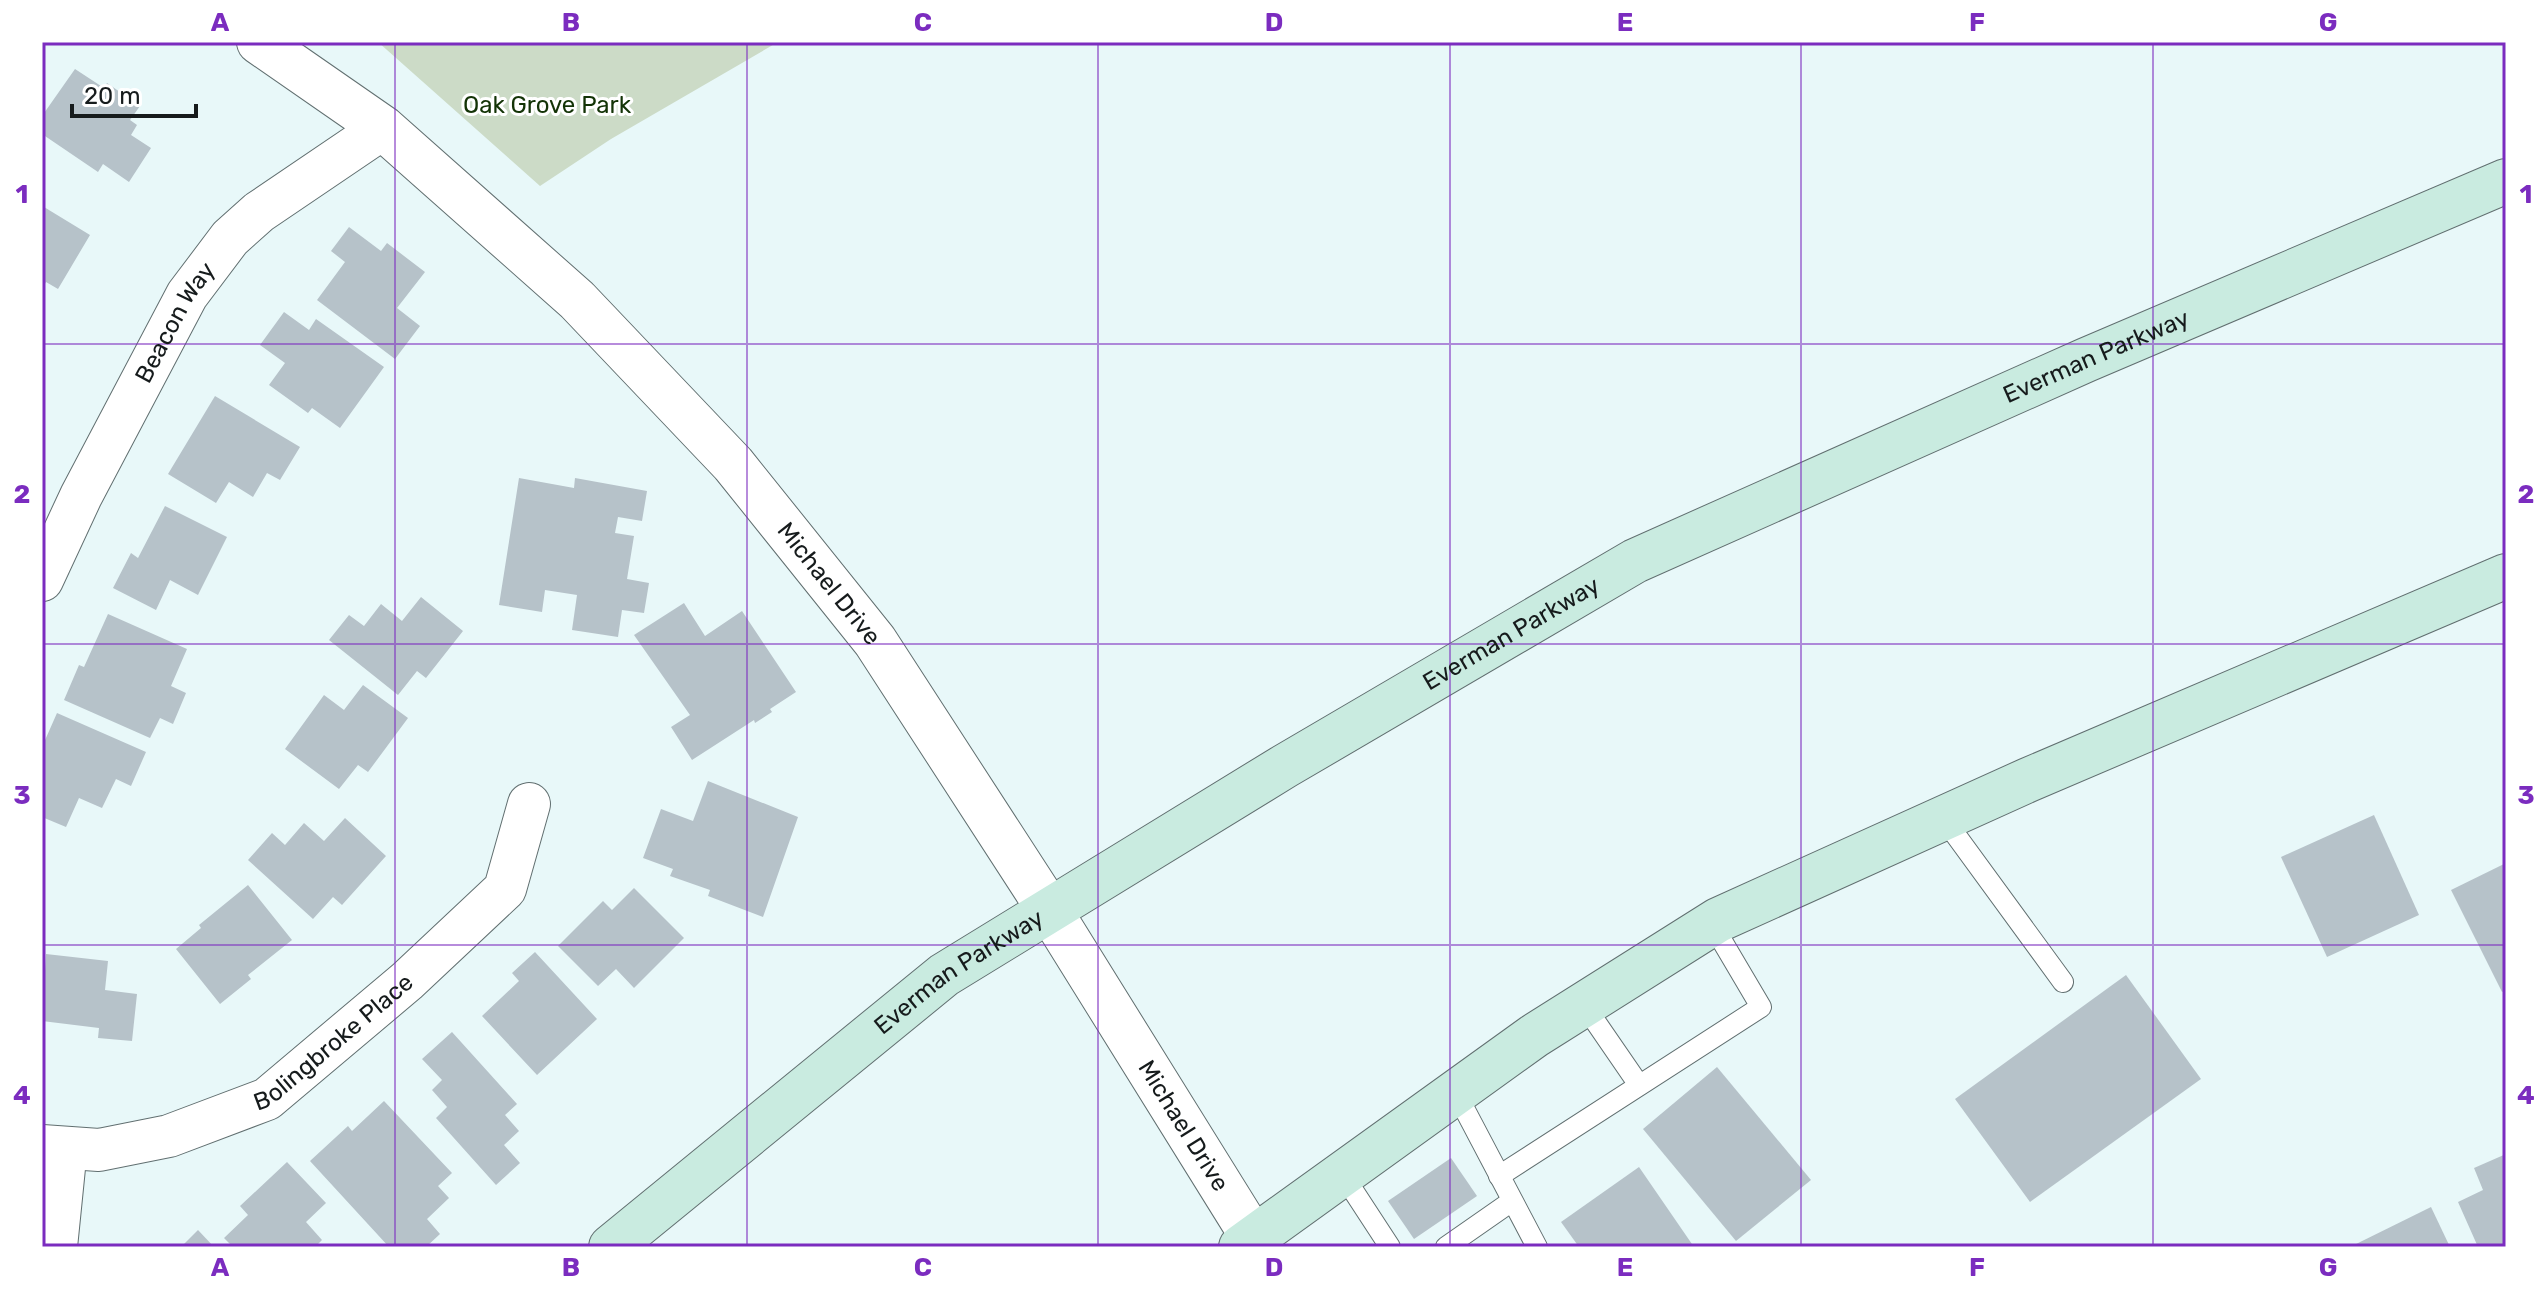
<svg xmlns="http://www.w3.org/2000/svg" width="2548" height="1289" font-family="Rubik,sans-serif">
	<rect width="100%" height="100%" fill="#e8f8f9"/>
	<!-- green -->
	<polygon fill="#ccdbc7" points="378,42 778,42 611,139 540,186"/>
	<!-- building -->
	<g fill="#b6c2c9">
		<polygon points="75,69 104,88 107,83 140,106 130,120 137,125 131,135 151,148 129,182 103,164 98,172 42,134 42,116"/>
		<polygon points="44,207 90,235 58,289 46,282 42,289 42,211"/>
		<polygon points="349,227 381,251 387,243 425,272 397,308 420,326 395,359 317,300 345,262 331,251"/>
		<polygon points="284,312 309,330 316,319 384,367 340,428 312,408 308,413 269,385 285,363 260,345"/>
		<polygon points="215,396 300,447 280,480 267,473 253,497 229,482 216,503 168,474"/>
		<polygon points="519,478 574,488 575,478 647,491 642,521 618,517 615,533 634,536 627,579 649,583 644,613 622,610 618,637 572,630 577,595 545,590 542,612 499,605"/>
		<polygon points="165,506 227,537 198,595 170,580 156,610 113,588 131,553 138,558"/>
		<polygon points="421,597 463,631 426,678 417,671 398,695 329,640 349,615 364,626 381,604 402,621"/>
		<polygon points="684,603 705,636 742,611 796,692 770,709 772,712 755,723 754,720 692,760 671,727 690,715 634,635"/>
		<polygon points="108,614 187,649 171,686 186,693 173,724 160,718 150,738 64,700 79,665 84,667"/>
		<polygon points="363,685 408,718 368,772 358,765 339,789 285,749 324,695 344,710"/>
		<polygon points="57,713 146,752 131,786 116,779 102,808 79,798 66,827 42,817 42,747"/>
		<polygon points="708,781 798,817 763,917 708,896 710,890 670,876 673,869 643,858 661,809 693,821"/>
		<polygon points="2374,815 2419,915 2327,957 2281,857"/>
		<polygon points="345,818 386,856 342,905 333,897 313,919 248,860 272,833 285,845 304,823 324,841"/>
		<polygon points="2506,863 2506,990 2502,992 2451,890"/>
		<polygon points="248,885 292,940 248,975 251,979 220,1004 176,949 201,928 199,925"/>
		<polygon points="634,888 684,938 634,988 616,969 598,986 558,946 603,901 612,910"/>
		<polygon points="535,952 597,1019 537,1075 482,1016 519,981 512,973"/>
		<polygon points="46,954 108,961 105,990 137,994 132,1041 98,1038 99,1028 42,1021"/>
		<polygon points="2126,975 2201,1079 2030,1202 1955,1099"/>
		<polygon points="452,1032 517,1104 505,1115 519,1131 504,1145 520,1163 496,1185 436,1118 447,1107 432,1090 442,1080 422,1059"/>
		<polygon points="1717,1067 1811,1180 1736,1241 1643,1129"/>
		<polygon points="384,1101 452,1173 438,1186 449,1198 427,1219 440,1234 426,1247 389,1247 310,1161 348,1126 352,1131"/>
		<polygon points="2506,1154 2506,1247 2478,1247 2458,1202 2483,1190 2474,1168"/>
		<polygon points="1451,1158 1477,1196 1414,1239 1388,1201"/>
		<polygon points="287,1162 326,1203 306,1222 322,1240 315,1247 233,1247 224,1238 248,1215 240,1206"/>
		<polygon points="1639,1167 1694,1247 1579,1247 1561,1222"/>
		<polygon points="2431,1207 2450,1247 2350,1247"/>
		<polygon points="198,1230 214,1247 181,1247"/>
	</g>
	<g fill="none" stroke-linecap="round" stroke-linejoin="round">
		<!-- service casing -->
		<g stroke="#616f70" stroke-width="22">
			<g id="service">
				<polyline points="1944,819 2063,982"/>
				<polyline points="1584,1005 1639,1085"/>
				<polyline points="1456,1093 1537,1247"/>
				<polyline points="1343,1175 1390,1247"/>
				<polyline points="1499,1176 1761,1007 1712,924"/>
				<polyline points="1446,1247 1512,1201"/>
			</g>
		</g>
		<!-- minor casing -->
		<g stroke="#616f70" stroke-width="44">
			<g id="minor">
				<path id="s1" d="M 42,580 L 81,496 L 187,295 L 230,238 L 259,212 L 383,128"/>
				<path id="s2" d="M 42,1146 L 99,1150 L 169,1136 L 267,1099 L 407,981 L 505,889 L 529,804"/>
				<polyline points="56,1247 66,1148"/>
			</g>
		</g>
		<!-- tertiary casing -->
		<g stroke="#616f70" stroke-width="46">
			<g id="tertiary">
				<path id="s3" d="M 259,42 L 383,128 L 577,300 L 733,464 L 875,641 L 1050,911 L 1254,1239"/>
			</g>
		</g>
		<!-- secondary casing -->
		<g stroke="#616f70" stroke-width="46">
			<g id="secondary">
				<path id="s4" d="M 611,1247 L 944,975 L 1285,766 L 1635,561 L 2086,360 L 2506,181"/>
				<polyline points="1241,1247 1534,1036 1718,920 2028,780 2506,576"/>
			</g>
		</g>
		<!-- service -->
		<use href="#service" stroke="#fff" stroke-width="20"/>
		<!-- minor -->
		<use href="#minor" stroke="#fff" stroke-width="42"/>
		<!-- tertiary -->
		<use href="#tertiary" stroke="#fff" stroke-width="44"/>
		<!-- secondary -->
		<use href="#secondary" stroke="#c9ebe0" stroke-width="44"/>
	</g>
	<!-- grid -->
	<path fill="none" stroke="#7b2cbf" stroke-width="2" stroke-opacity="0.55" d="M 395,42 L 395,1247M 747,42 L 747,1247M 1098,42 L 1098,1247M 1450,42 L 1450,1247M 1801,42 L 1801,1247M 2153,42 L 2153,1247M 42,344 L 2506,344M 42,644 L 2506,644M 42,945 L 2506,945"/>
	<g text-anchor="middle" dominant-baseline="central" stroke-width="6" stroke-linejoin="round" paint-order="stroke">
		<!-- park labels -->
		<g font-size="24" fill="#133306" stroke="#fff">
			<text x="547" y="105">Oak Grove Park</text>
		</g>
		<!-- street labels -->
		<g font-size="24" fill="#161b1c" stroke="#fff">
			<text stroke="none"><textPath href="#s1" startOffset="290">Beacon Way</textPath></text>
			<text stroke="none"><textPath href="#s4" startOffset="1740">Everman Parkway</textPath></text>
			<text stroke="none"><textPath href="#s3" startOffset="790">Michael Drive</textPath></text>
			<text stroke="none"><textPath href="#s4" startOffset="1092">Everman Parkway</textPath></text>
			<text stroke="none"><textPath href="#s4" startOffset="444">Everman Parkway</textPath></text>
			<text stroke="none"><textPath href="#s2" startOffset="320">Bolingbroke Place</textPath></text>
			<text stroke="none"><textPath href="#s3" startOffset="1438">Michael Drive</textPath></text>
		</g>
	</g>
	<!-- border -->
	<rect width="2548" height="1289" fill="none" stroke="#ffffff" stroke-width="88"/>
	<!-- scale -->
	<path d="M72 104v12h124v-12" fill="none" stroke="#161b1c" stroke-width="4"/>
	<text x="84" y="104" font-size="24" fill="#161b1c" stroke="#ffffff" stroke-width="6" paint-order="stroke">20 m</text>
	<rect x="44" y="44" width="2460" height="1201" fill="none" stroke="#7b2cbf" stroke-width="3"/>
	<g font-size="26" text-anchor="middle" font-weight="bold" fill="#7b2cbf">
		<text x="220" y="31">A</text>
		<text x="571" y="31">B</text>
		<text x="923" y="31">C</text>
		<text x="1274" y="31">D</text>
		<text x="1625" y="31">E</text>
		<text x="1977" y="31">F</text>
		<text x="2328" y="31">G</text>
		<text x="22" y="203">1</text>
		<text x="2526" y="203">1</text>
		<text x="22" y="503">2</text>
		<text x="2526" y="503">2</text>
		<text x="22" y="804">3</text>
		<text x="2526" y="804">3</text>
		<text x="22" y="1104">4</text>
		<text x="2526" y="1104">4</text>
		<text x="220" y="1276">A</text>
		<text x="571" y="1276">B</text>
		<text x="923" y="1276">C</text>
		<text x="1274" y="1276">D</text>
		<text x="1625" y="1276">E</text>
		<text x="1977" y="1276">F</text>
		<text x="2328" y="1276">G</text>
	</g>
</svg>
